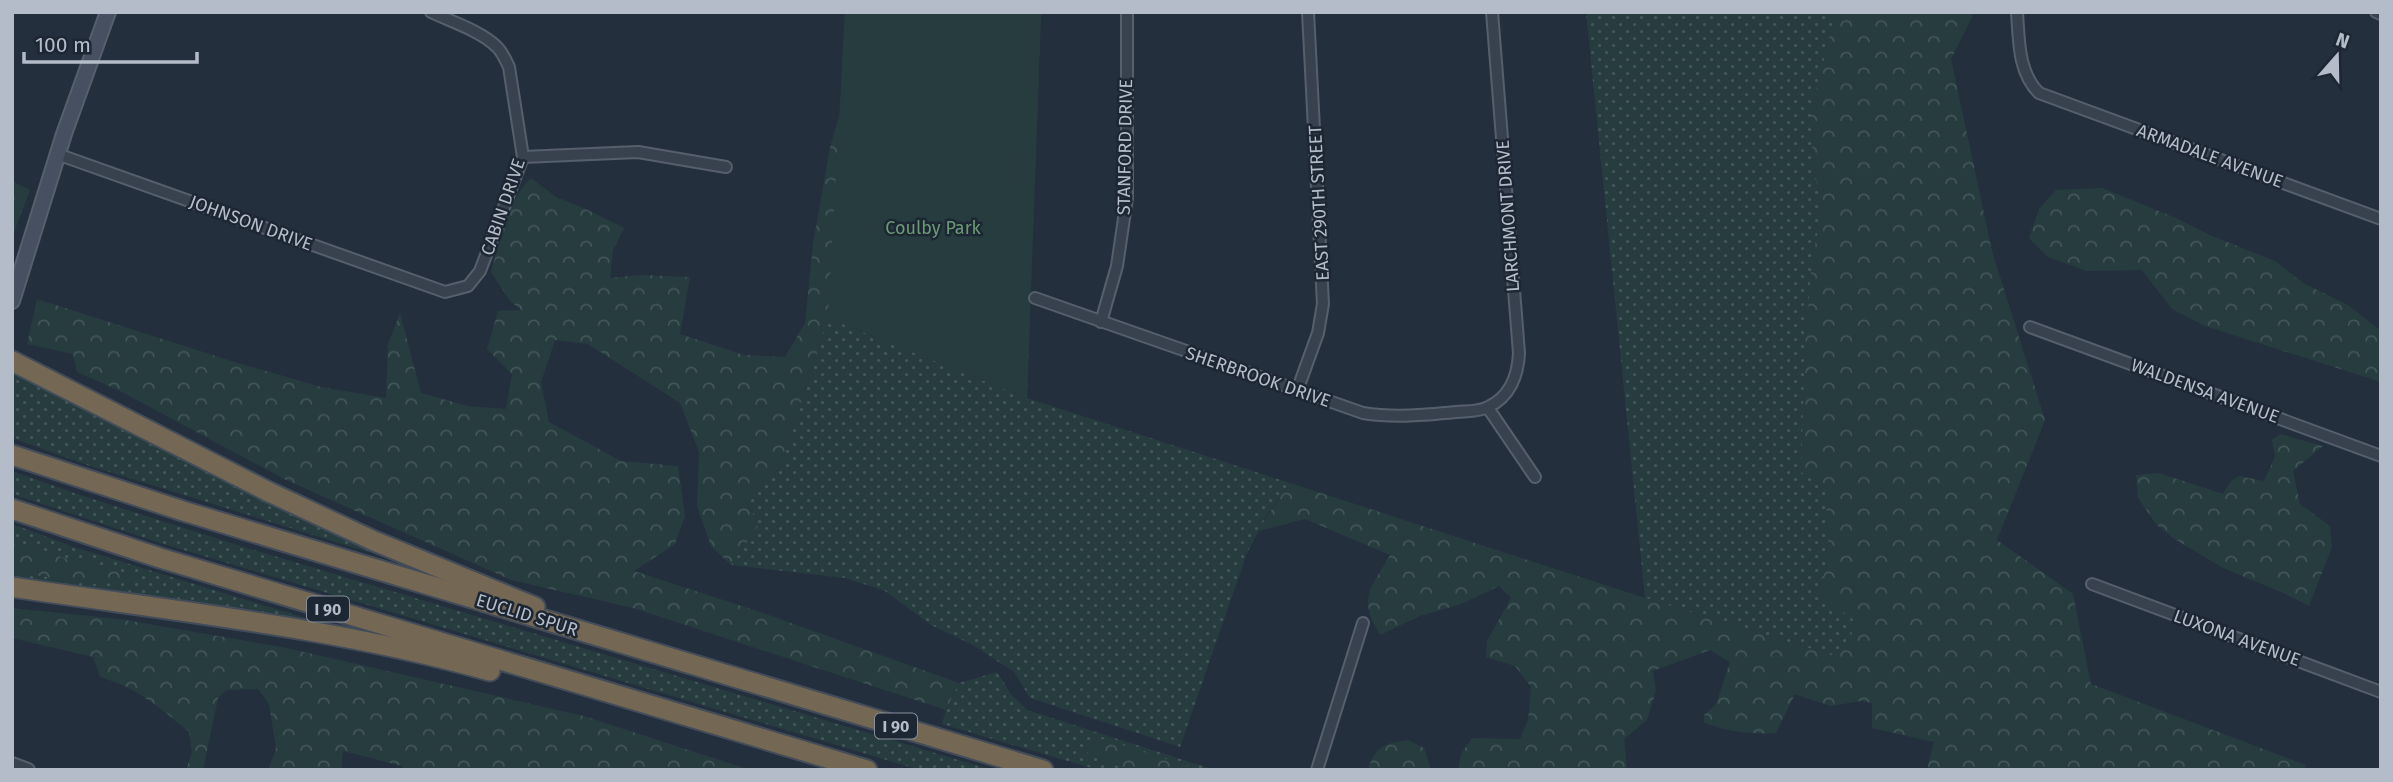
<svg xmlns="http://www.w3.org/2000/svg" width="2393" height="782" font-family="'Fira Sans',sans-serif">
	<defs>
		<pattern id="grass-dots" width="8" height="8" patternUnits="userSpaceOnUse" patternTransform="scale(1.75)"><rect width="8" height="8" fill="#263c3f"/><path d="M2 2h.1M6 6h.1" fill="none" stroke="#435659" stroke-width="1.8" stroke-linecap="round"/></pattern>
		<pattern id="forest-crowns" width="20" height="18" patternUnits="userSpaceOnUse" patternTransform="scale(1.75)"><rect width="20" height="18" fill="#263c3f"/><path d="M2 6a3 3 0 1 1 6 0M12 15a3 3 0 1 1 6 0" fill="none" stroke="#435659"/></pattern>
	</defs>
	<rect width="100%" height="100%" fill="#242f3e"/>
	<!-- grass -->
	<g fill="url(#grass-dots)">
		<polygon points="1586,12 1875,12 1873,668 1645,598"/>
		<polygon points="828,318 1027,398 1290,483 1268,513 1247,553 1180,747 1030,698 1014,672 973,645 931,625 885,591 845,578 731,565 758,526 748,503 779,469"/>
		<polygon points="16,375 373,547 372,551 368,552 90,466 12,438 12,377"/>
		<polygon points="12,471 77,494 247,548 992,770 920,770 157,542 12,494"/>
		<polygon points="12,524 74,547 328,625 12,580"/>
		<polygon points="997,672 1011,694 1027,710 1215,770 1098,770 942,724 946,710 959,683"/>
	</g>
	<!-- forest -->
	<g fill="url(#forest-crowns)">
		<path d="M 845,12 L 1041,12 L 1027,398 L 828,318 L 779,469 L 748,503 L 758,526 L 731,565 L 711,546 L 697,506 L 699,452 L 680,403 L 588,344 L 555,340 L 541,382 L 549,422 L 621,461 L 678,466 L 685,516 L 675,544 L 634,571 L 763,613 L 959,683 L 946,710 L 633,608 L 511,580 L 286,480 L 122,392 L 77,372 L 73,354 L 27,344 L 37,299 L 228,360 L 321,387 L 386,398 L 388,344 L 400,313 L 421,393 L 468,406 L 506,409 L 512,374 L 487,349 L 498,311 L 521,310 L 510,301 L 491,272 C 500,240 507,202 531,178 L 556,197 L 588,210 L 624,228 L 613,250 L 610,278 L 641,275 L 690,277 L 680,334 L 744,355 L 785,357 L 805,323 L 813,244 L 830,147 L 840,113 Z"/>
		<path d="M 1836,12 L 1973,12 L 1972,17 L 1951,59 L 1992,251 L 2045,420 L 1997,540 L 2073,594 L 2091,684 L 2306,765 L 2303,770 L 1927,770 L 1934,742 L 1872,728 L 1872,703 L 1861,701 L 1831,706 L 1795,694 L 1776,733 C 1751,735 1728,731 1704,723 L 1704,715 L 1716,704 L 1730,662 L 1710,650 L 1653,671 L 1656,691 L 1647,720 L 1624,739 L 1627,770 L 1458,770 L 1461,754 L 1472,738 L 1520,739 L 1528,720 L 1531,687 L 1515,666 L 1486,657 L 1487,641 L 1511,598 L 1499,586 L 1461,604 L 1420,616 L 1380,635 C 1357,597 1371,589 1390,555 L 1305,519 L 1258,531 L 1269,513 L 1290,483 L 1645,598 L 1838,657 L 1851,636 L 1855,621 L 1819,594 L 1829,556 L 1825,488 L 1801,472 L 1805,345 L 1812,261 L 1823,205 L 1814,173 L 1810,114 Z"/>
		<polygon points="12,181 30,190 12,237"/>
		<polygon points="2102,188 2176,218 2212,236 2275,261 2303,283 2348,305 2381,331 2381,382 2205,326 2172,309 2142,270 2087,271 2048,257 2029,238 2039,209 2056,190"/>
		<polygon points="2280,434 2323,446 2293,471 2300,504 2330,526 2332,547 2309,606 2281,592 2223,568 2173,538 2156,524 2138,498 2136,475 2159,473 2223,494 2231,481 2239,476 2264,481 2275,457 2272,440"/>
		<polygon points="12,541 64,558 91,563 133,577 129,583 87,584 12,571"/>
		<path d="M 12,608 L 119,619 L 282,647 L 584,716 L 750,770 L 403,770 L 402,766 L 343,751 L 341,770 L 268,770 L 276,749 L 269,704 L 258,689 L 226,690 L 218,698 L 203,770 L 186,770 L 192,753 L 189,732 C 160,708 138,688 100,677 L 93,657 L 12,638 Z"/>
		<polygon points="1103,739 1185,765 1199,770 1128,770 1088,755 1085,742"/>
		<path d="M 1408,740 L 1424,748 L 1431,770 L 1368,770 C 1376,745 1384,744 1408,740 Z"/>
	</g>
	<!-- park -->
	<polygon fill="#263c3f" points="845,12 1041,12 1027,398 828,318"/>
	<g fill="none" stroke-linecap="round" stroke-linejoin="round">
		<!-- minor casing -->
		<g stroke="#565f6c" stroke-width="14">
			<g id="minor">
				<path d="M 2017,12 C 2019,41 2018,72 2039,93 L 2381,219"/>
				<polyline points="2376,12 2381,14"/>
				<path d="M 57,154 L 445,292 L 468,286 L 480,271 L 523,157 L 509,67 C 506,61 503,53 497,47 C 481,31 452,22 431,12"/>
				<polyline points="523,157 638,152 726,167"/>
				<path d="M 1035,298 L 1363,413 C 1394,418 1425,415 1456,412 C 1466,411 1479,412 1488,407 C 1510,397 1518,375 1519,353 L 1492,12"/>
				<polyline points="1101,322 1117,266 1127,198 1127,12"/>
				<polyline points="2030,327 2381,456"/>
				<polyline points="1297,391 1318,333 1323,304 1308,12"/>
				<polyline points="1488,408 1535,477"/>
				<polyline points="2092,584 2381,692"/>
				<polyline points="1317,770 1363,623"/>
			</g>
		</g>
		<!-- tertiary casing -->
		<g stroke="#565f6c" stroke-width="16">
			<polyline id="tertiary" points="12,764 28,770"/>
		</g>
		<!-- secondary casing -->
		<g stroke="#565f6c" stroke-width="18">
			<polyline id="secondary" points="12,301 64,134 108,12"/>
		</g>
		<!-- motorway casing -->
		<g stroke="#434c59" stroke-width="23">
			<g id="motorway">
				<polyline points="12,361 269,492 374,541 535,607"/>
				<polyline points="12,455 183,511 1043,770"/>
				<polyline points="12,509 160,558 867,770"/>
				<path d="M 12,587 C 172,611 334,627 490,671"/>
			</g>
		</g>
		<!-- minor -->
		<use href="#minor" stroke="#38414e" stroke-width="10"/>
		<!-- tertiary -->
		<use href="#tertiary" stroke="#38414e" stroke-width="12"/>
		<!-- secondary -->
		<use href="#secondary" stroke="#465061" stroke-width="14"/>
		<!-- motorway -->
		<use href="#motorway" stroke="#746855" stroke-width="19"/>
	</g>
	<g text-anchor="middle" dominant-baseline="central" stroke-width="5" stroke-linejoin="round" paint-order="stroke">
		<!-- shield labels -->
		<g fill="#1d2633" stroke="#878f9c" stroke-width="2">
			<rect x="307" y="596.5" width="42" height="25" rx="5"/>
			<rect x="875" y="713.5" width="42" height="25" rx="5"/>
		</g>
		<g font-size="16" font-weight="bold" fill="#b4bcc9">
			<text x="328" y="609">I 90</text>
			<text x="896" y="726">I 90</text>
		</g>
		<!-- street labels -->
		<g font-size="18" fill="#b4bcc9" stroke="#1d2633">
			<text transform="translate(1125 147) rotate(-89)">STANFORD DRIVE</text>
			<text transform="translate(2210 156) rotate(20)">ARMADALE AVENUE</text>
			<text transform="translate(1319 203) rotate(-93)">EAST 290TH STREET</text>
			<text transform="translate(503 207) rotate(-71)">CABIN DRIVE</text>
			<text transform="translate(1508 216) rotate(-94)">LARCHMONT DRIVE</text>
			<text transform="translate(251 223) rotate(20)">JOHNSON DRIVE</text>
			<text transform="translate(1258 377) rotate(19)">SHERBROOK DRIVE</text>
			<text transform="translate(2205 391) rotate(20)">WALDENSA AVENUE</text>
			<text transform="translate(527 615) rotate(17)">EUCLID SPUR</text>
			<text transform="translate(2237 638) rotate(20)">LUXONA AVENUE</text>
		</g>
		<!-- park labels -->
		<g font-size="18" fill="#6b9a76" stroke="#1d2633">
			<text x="933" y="228">Coulby Park</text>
		</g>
	</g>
	<!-- border -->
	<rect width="2393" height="782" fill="none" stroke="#b4bcc9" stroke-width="28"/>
	<!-- north arrow -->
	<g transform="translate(2337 56) rotate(20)" stroke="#1d2633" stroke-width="5" paint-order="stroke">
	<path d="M0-5L12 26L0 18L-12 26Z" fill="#b4bcc9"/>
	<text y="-10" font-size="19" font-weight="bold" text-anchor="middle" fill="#b4bcc9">N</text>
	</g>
	<!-- scale -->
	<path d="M24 52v10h173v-10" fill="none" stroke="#b4bcc9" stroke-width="3.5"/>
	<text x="35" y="52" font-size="21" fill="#b4bcc9" stroke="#1d2633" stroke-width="5" paint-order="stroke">100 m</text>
</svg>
